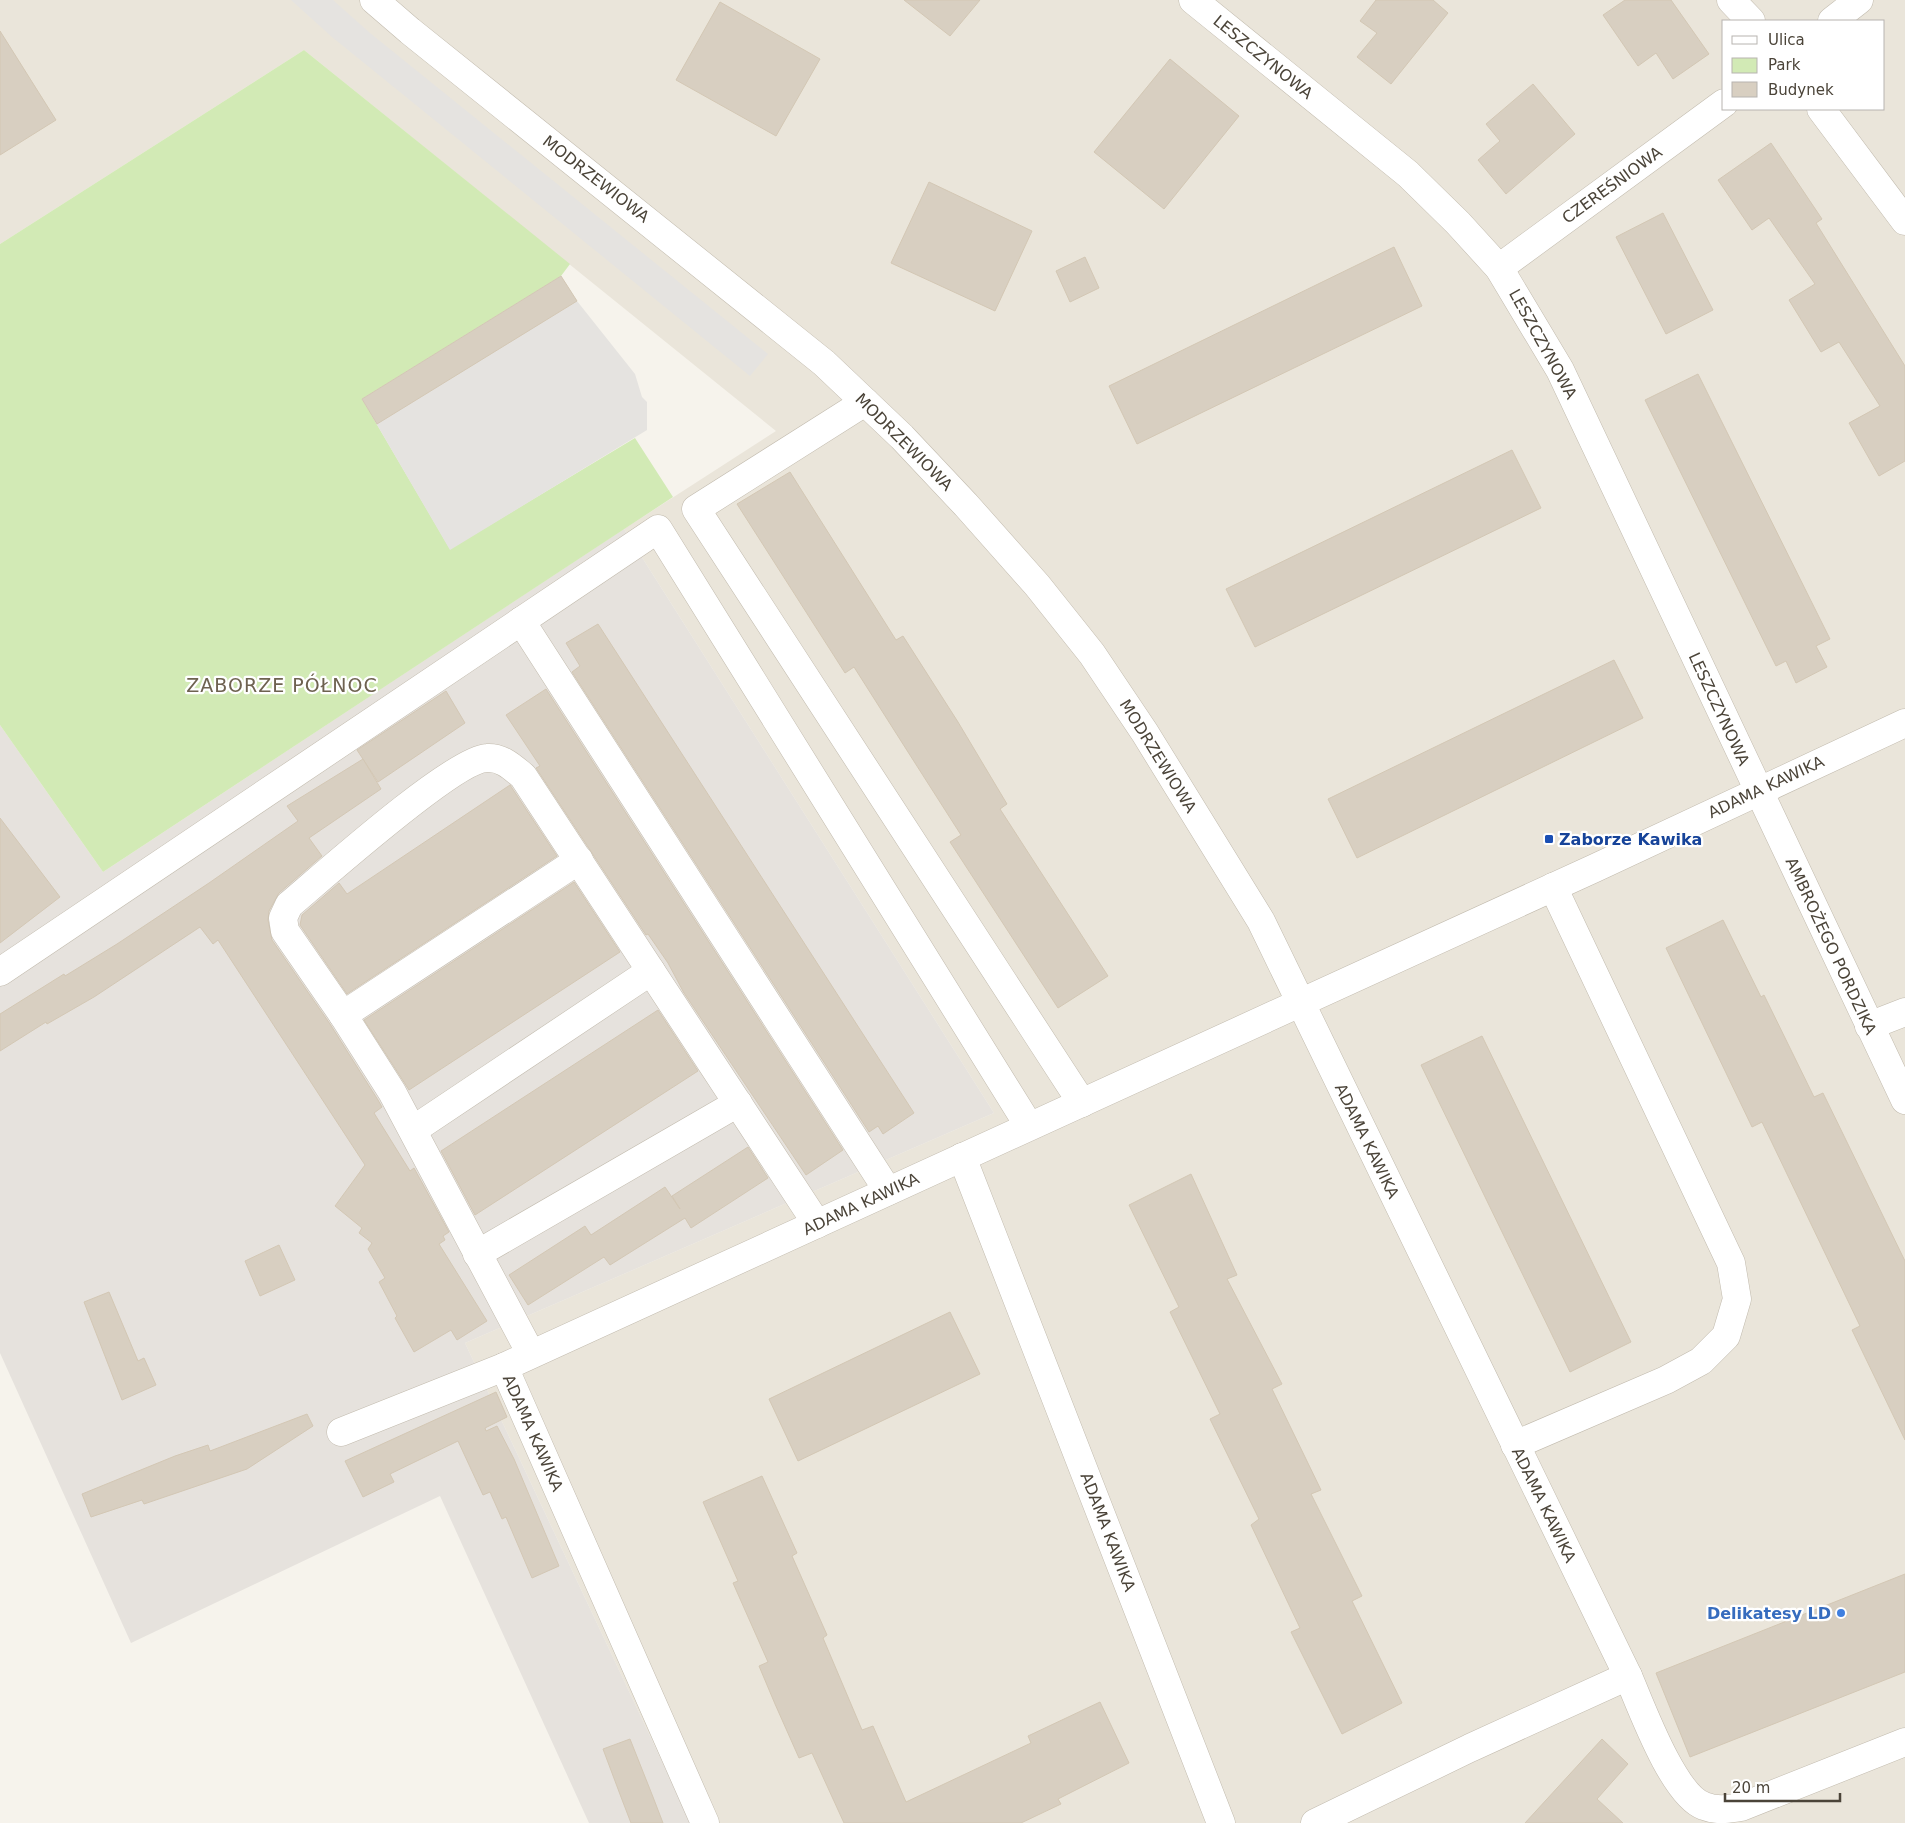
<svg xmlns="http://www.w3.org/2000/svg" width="1905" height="1823" font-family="'DejaVu Sans',sans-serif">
	<rect width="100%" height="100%" fill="#f6f3ec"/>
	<!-- residential -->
	<path fill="#eae5da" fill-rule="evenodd" d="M 0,0 L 1905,0 L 1905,1823 L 691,1823 L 465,1343 L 994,1113 L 624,529 L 776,431 L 304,50 L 0,244 ZM 1724,21 L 1884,21 L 1884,109 L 1724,109 Z"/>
	<!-- industrial -->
	<polygon fill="#e6e2dd" points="624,529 994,1113 465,1343 691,1823 589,1823 440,1496 131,1643 0,1353 0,725 103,872"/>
	<!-- green -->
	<polygon fill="#d2eab5" points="304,50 570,264 561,276 362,399 450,549 635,438 673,497 103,872 0,725 0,244"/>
	<!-- parking -->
	<g fill="#e5e3e0">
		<polygon points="291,0 333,0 370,33 768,354 750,376 332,37"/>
		<polygon points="561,276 577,301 635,374 642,397 647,402 647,430 450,550 362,399"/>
	</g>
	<!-- building -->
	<g fill="#d8cfc1" stroke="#d3c7b4">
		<polygon points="904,0 980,0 950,36"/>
		<polygon points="1376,0 1433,0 1448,13 1391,84 1357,57 1377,33 1360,21"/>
		<polygon points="1625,0 1671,0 1709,54 1673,79 1656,53 1638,66 1603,15"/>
		<polygon points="720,2 820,59 776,136 676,80"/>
		<polygon points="0,31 56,120 0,155"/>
		<polygon points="1170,59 1239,116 1164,209 1094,152"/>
		<polygon points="1533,84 1575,134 1506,194 1478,160 1500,141 1486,124"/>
		<polygon points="1771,143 1822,219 1816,223 1905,366 1905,461 1879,476 1849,423 1880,406 1839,342 1821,352 1789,300 1815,284 1769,218 1752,230 1718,180"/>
		<polygon points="929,182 1032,231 995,311 891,263"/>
		<polygon points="1663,213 1713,310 1666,334 1616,237"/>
		<polygon points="1394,247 1422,306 1137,444 1109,386"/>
		<polygon points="1085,257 1099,288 1070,302 1056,271"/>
		<polygon points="561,276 577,301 377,424 362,399"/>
		<polygon points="1698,374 1830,639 1816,646 1827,667 1796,683 1786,661 1776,666 1645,400"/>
		<polygon points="1512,450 1541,508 1255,647 1226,589"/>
		<polygon points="790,472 896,640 903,636 958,722 1007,804 1000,809 1108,976 1058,1008 950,842 961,835 908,752 854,667 845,673 737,504"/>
		<polygon points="598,624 914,1113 883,1134 878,1126 869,1132 572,672 580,666 566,643"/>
		<polygon points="1614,660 1643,718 1357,858 1328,799"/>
		<polygon points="546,689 843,1150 806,1175 684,993 668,963 648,934 646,935 536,768 540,766 506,715"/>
		<polygon points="446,691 465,723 378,782 357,750"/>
		<polygon points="363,759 381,789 309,838 322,856 279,893 269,911 268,920 272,940 330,1024 378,1100 382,1107 374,1113 410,1171 414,1168 449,1232 443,1236 445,1240 439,1244 487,1321 457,1340 451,1330 414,1352 395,1318 397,1316 379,1282 385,1278 368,1249 372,1243 359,1233 362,1228 335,1206 365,1165 218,940 213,944 200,927 94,997 47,1024 46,1022 0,1051 0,1014 64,974 65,976 117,944 209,883 298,821 287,806"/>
		<polygon points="510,785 557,856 347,994 300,925 302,915 339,883 347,894"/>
		<polygon points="0,818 60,897 0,943"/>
		<polygon points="574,882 620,952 409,1090 364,1020"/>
		<polygon points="1723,920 1761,997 1764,995 1814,1097 1823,1093 1905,1261 1905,1440 1852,1330 1860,1326 1762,1122 1752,1127 1666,948"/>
		<polygon points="658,1010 698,1071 475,1215 441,1151"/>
		<polygon points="1482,1036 1631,1342 1570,1372 1421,1065"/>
		<polygon points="748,1147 768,1178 691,1228 685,1218 610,1265 604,1257 528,1305 509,1275 585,1226 591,1235 665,1187 680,1209 672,1196"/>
		<polygon points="1191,1174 1237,1275 1227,1279 1282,1384 1272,1389 1321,1490 1311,1494 1362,1596 1352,1601 1402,1703 1342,1734 1291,1632 1300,1628 1251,1525 1259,1519 1210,1419 1220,1414 1170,1312 1179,1307 1129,1205"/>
		<polygon points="279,1245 295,1280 260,1296 245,1261"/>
		<polygon points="109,1292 138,1361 144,1358 156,1385 122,1400 84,1302"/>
		<polygon points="950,1312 980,1374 798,1461 769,1399"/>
		<polygon points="496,1392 507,1417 485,1428 486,1431 497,1426 514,1459 559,1566 532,1578 506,1517 502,1519 490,1492 483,1495 458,1441 390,1474 394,1482 363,1497 345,1461"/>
		<polygon points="307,1414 313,1426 247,1469 144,1504 142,1500 91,1517 82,1494 175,1456 208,1445 210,1451"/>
		<polygon points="762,1476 797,1553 792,1556 827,1635 823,1638 862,1730 873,1726 906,1802 1031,1743 1028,1736 1100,1702 1129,1763 1058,1799 1061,1804 1021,1823 844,1823 812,1753 799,1758 775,1704 759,1666 768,1662 733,1583 738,1581 703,1502"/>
		<polygon points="1905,1574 1905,1672 1690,1757 1656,1673"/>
		<polygon points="630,1739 653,1797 663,1823 631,1823 621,1797 603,1749"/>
		<polygon points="1602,1739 1628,1764 1597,1799 1623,1823 1525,1823"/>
	</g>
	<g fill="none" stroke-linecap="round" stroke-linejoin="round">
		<!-- minor casing -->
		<g stroke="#c2bbae" stroke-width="29">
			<g id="minor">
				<path d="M 374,0 L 410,31 L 824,363 L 902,437 L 966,505 L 1037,585 L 1092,654 L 1145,733 L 1261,921 L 1628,1676 C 1641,1706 1673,1795 1704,1806 C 1717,1811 1728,1809 1741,1807 L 1905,1742"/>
				<polyline points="1193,0 1408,174 1458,223 1499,268 1560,370 1905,1100"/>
				<polyline points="1731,0 1751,21"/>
				<polyline points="1832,21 1859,0"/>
				<polyline points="1821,109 1905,221"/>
				<polyline points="1499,268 1724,103"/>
				<polyline points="865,402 696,509 1082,1103"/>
				<polyline points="521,621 888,1191"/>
				<polyline points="0,972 658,529 1029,1126"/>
				<polyline points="343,1015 579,860"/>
				<polyline points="1869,1026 1905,1012"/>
				<polyline points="413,1130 651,971"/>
				<polyline points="962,1157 1221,1823"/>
				<polyline points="477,1254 738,1103"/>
				<path d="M 531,1354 L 392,1092 L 343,1015 L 285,931 L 283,918 L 289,905 C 321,878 454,759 487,758 C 502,757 512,767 523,776 L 817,1224"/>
				<polyline points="341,1432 504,1367"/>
				<polyline points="1515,1445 1666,1380 1701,1361 1726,1336 1737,1299 1731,1263 1553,887"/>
				<polyline points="705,1823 504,1367 1595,868 1905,723"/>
				<polyline points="1315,1823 1470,1748 1628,1676"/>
			</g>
		</g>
		<!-- minor -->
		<use href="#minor" stroke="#fff" stroke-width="28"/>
	</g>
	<!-- markers -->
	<rect fill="#1a4fb4" stroke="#fff" stroke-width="2" x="1544" y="834" width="10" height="10" rx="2.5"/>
	<circle fill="#3f7fe0" stroke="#fff" stroke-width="2" cx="1841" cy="1613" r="5"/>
	<g text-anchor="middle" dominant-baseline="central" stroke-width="4.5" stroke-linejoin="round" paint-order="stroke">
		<!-- street labels -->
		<g font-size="16" fill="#4b4439" stroke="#fff">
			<text transform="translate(1263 57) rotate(39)">LESZCZYNOWA</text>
			<text transform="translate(596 179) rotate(38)">MODRZEWIOWA</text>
			<text transform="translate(1612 185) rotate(-36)">CZEREŚNIOWA</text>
			<text transform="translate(1543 344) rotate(61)">LESZCZYNOWA</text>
			<text transform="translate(904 442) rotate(45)">MODRZEWIOWA</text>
			<text transform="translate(1719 709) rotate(65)">LESZCZYNOWA</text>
			<text transform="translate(1158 756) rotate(58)">MODRZEWIOWA</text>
			<text transform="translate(1766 787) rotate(-25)">ADAMA KAWIKA</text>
			<text transform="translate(1831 946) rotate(65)">AMBROŻEGO PORDZIKA</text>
			<text transform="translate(1367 1141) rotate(64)">ADAMA KAWIKA</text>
			<text transform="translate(861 1204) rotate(-25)">ADAMA KAWIKA</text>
			<text transform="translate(533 1433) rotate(66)">ADAMA KAWIKA</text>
			<text transform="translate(1544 1505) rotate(64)">ADAMA KAWIKA</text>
			<text transform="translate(1108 1532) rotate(69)">ADAMA KAWIKA</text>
		</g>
		<!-- transit labels -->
		<g font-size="16" font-weight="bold" fill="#164399" stroke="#fff" text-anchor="start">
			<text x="1559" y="839">Zaborze Kawika</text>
		</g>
		<!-- shop labels -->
		<g font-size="16" font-weight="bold" fill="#366cbe" stroke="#fff" text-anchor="end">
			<text x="1831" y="1613">Delikatesy LD</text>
		</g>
		<!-- quarter labels -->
		<g font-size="19" letter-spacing="1" fill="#6e6250" stroke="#fff">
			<text x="282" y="685">ZABORZE PÓŁNOC</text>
		</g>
	</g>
	<!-- legend -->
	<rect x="1722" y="20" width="162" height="90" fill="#ffffff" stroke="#b7b4b0"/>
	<rect x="1732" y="36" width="25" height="8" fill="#ffffff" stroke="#b7b4b0"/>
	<text x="1768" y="45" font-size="15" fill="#4b4439">Ulica</text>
	<rect x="1732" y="58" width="25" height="15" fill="#d2eab5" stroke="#b7b4b0"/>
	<text x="1768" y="70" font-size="15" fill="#4b4439">Park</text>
	<rect x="1732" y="82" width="25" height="15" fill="#d8cfc1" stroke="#b7b4b0"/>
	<text x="1768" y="95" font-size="15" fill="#4b4439">Budynek</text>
	<!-- scale -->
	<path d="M1725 1793v8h115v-8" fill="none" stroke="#4b4439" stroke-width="2.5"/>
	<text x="1732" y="1793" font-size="15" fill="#4b4439" stroke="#ffffff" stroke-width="4" paint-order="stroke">20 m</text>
</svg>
